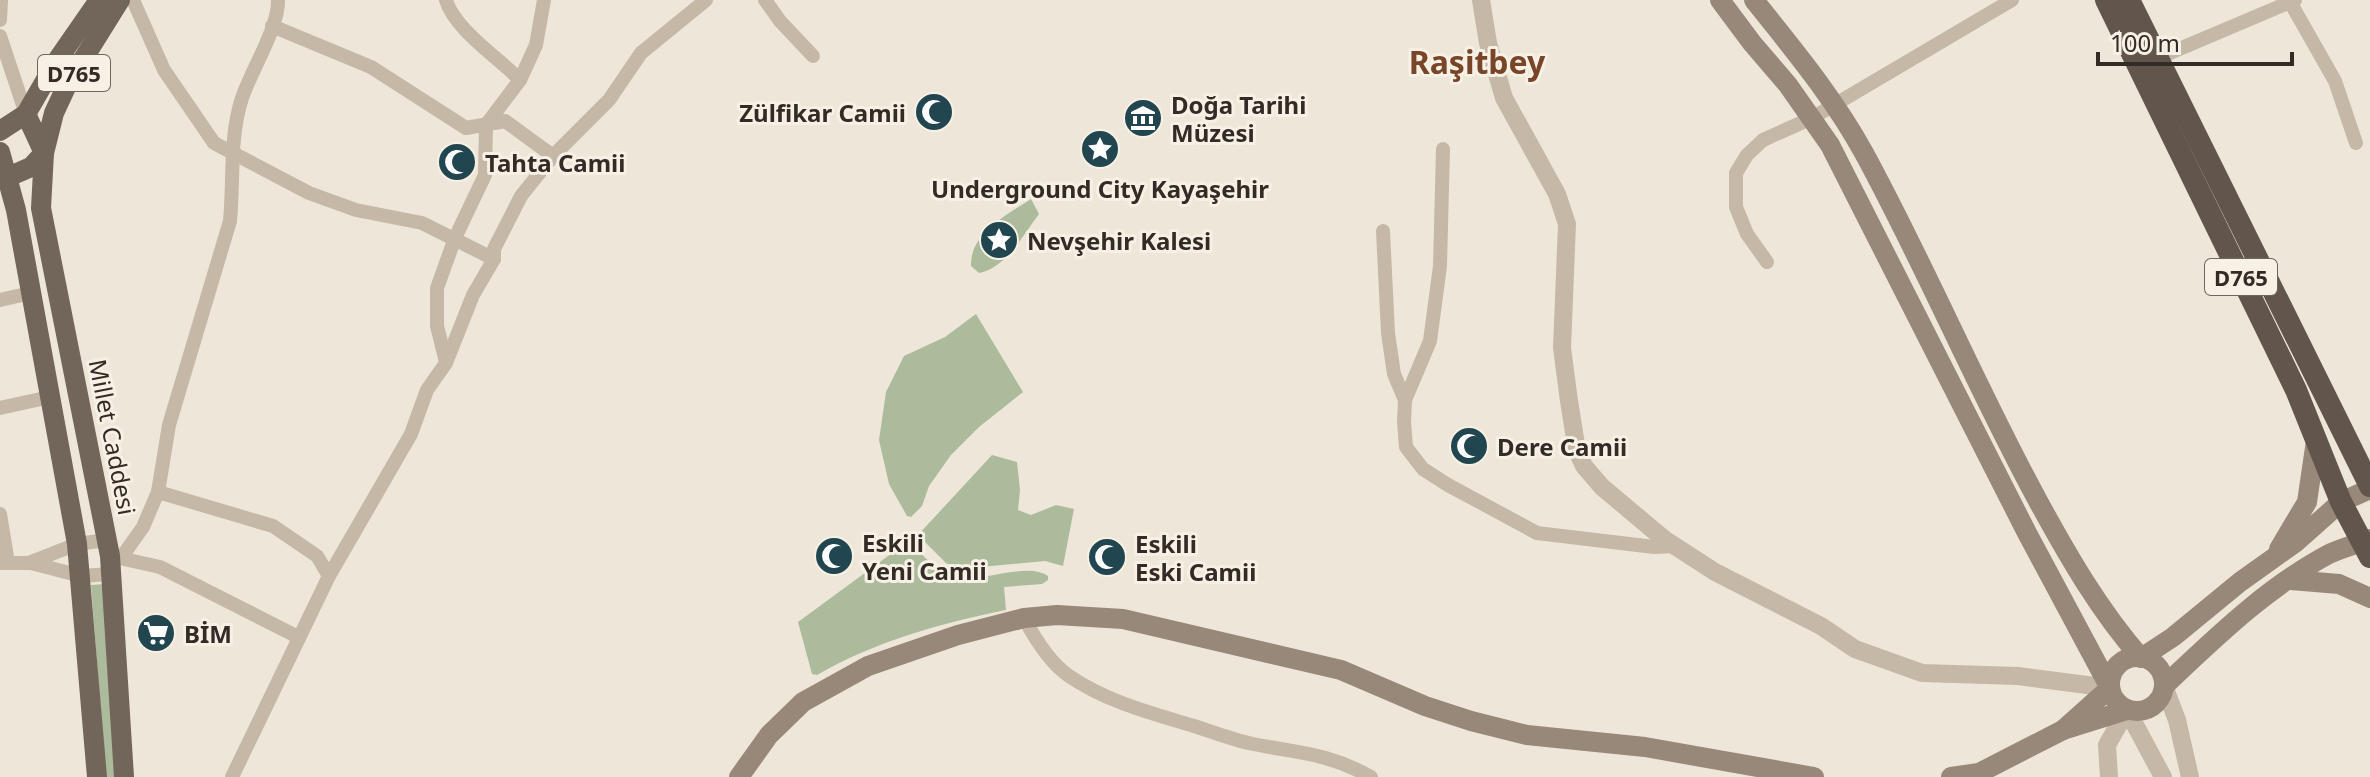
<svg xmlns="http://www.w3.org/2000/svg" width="2370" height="777" font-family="'Noto Sans',sans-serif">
	<rect width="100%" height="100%" fill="#eee7d9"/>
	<!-- green -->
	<g fill="#acbb9b">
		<path d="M 1031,199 L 1039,214 C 1023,235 1006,268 979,273 L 971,266 C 970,233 1007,215 1031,199 Z"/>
		<polygon points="976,314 1023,392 979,427 951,455 929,486 922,506 911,517 907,516 889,484 879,440 886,392 904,356 945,337"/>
		<polygon points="992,455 1017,462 1020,490 1018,510 1031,515 1056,505 1074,509 1063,566 1045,561 959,569 946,563 918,535"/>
		<path d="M 911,544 C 922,554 936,570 950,576 C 976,586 1026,560 1048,576 L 1048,580 L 1042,584 L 1004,587 L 1006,610 C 941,623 874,642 817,675 L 812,674 L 798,622 L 903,545 Z"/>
		<polygon points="104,584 116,777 106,777 91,585"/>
	</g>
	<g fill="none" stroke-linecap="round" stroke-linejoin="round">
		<!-- minor -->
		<g stroke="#c5b8a7" stroke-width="14">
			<polyline points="133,0 164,70 214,143 309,193 356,210 422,223 494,259"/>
			<path d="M 446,0 C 454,29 499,58 520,80"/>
			<polyline points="765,0 780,21 813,56"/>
			<polyline points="2289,0 2335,81 2356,143"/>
			<polyline points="0,20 1,0"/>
			<polyline points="272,26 371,67 466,128 505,121 553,156"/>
			<polyline points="0,36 26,114"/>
			<polyline points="2158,58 2295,0"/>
			<polyline points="1383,231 1388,333 1394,374 1405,400 1404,422 1406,447 1423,469 1448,485 1537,533 1654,547 1675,546"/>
			<polyline points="1767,262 1747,234 1736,207 1736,173 1747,155 1763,140 1812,118 2012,0"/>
			<polyline points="0,300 31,293"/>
			<polyline points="446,362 437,326 437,288 455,238 485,175 486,125 520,80 536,45 544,0"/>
			<polyline points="1405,400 1430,341 1440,266 1443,149"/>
			<polyline points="0,408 50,397"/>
			<polyline points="158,492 273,526 317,556 329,576"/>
			<polyline points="0,514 8,563"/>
			<polyline points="115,557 160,567 298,637"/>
			<path d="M 121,558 L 143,527 L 158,492 L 169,425 L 230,221 C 234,180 229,138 242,98 C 251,71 279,27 278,0"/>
			<polyline points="31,562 77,544 107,540"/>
			<polyline points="0,563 31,563 81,576 111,574"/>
			<path d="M 1024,618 C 1034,637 1050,663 1069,676 C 1107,702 1151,713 1194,726 C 1213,732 1233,740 1253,744 C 1298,753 1328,753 1371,777"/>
			<polyline points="232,777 329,576 411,434 427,390 446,363 473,295 494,259 494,249 521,196 553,156 609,100 641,53 706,0"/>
		</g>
		<!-- tertiary -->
		<g stroke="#c5b8a7" stroke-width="18">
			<polyline points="1481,0 1488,43 1504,98 1557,194 1567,224 1562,348 1569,401 1577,451 1584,466 1602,487 1664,539 1715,572 1821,626 1855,649 1922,673 2018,676 2110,688"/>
			<polyline points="2164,686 2177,720 2190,777"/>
			<polyline points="2109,777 2107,745 2127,710 2163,777"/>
		</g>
		<!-- secondary -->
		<g stroke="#988879" stroke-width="20">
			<polyline points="1720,0 1752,43 1788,85 1830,145 2027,533 2110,688 2063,730"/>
			<path d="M 1754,0 C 1793,49 1834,98 1864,153 C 1926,267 1976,387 2038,501 C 2068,556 2099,610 2141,658 L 2173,637 L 2240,582 L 2296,542 L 2341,502 L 2370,489"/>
			<polyline points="2279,549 2307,502 2316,441"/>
			<polyline points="2291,580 2339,584 2370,598"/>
			<circle cx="2137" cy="684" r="27"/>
			<path d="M 2164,686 C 2215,638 2267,587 2329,554 C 2342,548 2357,544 2370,539"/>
			<polyline points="739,777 769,735 803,702 868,666 958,635 1024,618 1057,615 1123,619 1341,670 1425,706 1471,721 1527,735 1645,747 1814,777"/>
			<polyline points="1951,777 1979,773 2063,730 2127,710"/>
		</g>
		<!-- primary -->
		<g stroke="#726559" stroke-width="20">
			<polyline points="26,114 44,153 41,208 110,556 124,777"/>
			<polyline points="0,131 26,114 56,62 99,0"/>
			<polyline points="0,152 16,210 77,544 97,777"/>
			<polyline points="8,177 31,167 44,153 54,113 67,85 120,0"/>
		</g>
		<!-- trunk -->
		<g stroke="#62564c" stroke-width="22">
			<polyline points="2106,0 2296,390 2341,502 2370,557"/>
			<polyline points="2129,0 2370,486"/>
		</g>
	</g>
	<!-- icons -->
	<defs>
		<g id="mosque-disc" transform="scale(2)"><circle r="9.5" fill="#21464f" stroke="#f6f0e5"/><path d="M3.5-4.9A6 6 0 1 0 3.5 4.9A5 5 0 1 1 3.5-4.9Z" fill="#fff"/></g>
		<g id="museum-disc" transform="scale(2)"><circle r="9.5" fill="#21464f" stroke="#f6f0e5"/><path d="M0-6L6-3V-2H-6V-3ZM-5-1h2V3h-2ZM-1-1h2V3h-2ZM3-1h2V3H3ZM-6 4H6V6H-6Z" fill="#fff"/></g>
		<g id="sight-disc" transform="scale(2)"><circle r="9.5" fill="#21464f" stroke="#f6f0e5"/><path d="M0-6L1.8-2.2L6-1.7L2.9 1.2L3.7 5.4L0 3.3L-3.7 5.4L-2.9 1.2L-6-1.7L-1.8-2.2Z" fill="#fff"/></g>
		<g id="supermarket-disc" transform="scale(2)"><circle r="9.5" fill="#21464f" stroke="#f6f0e5"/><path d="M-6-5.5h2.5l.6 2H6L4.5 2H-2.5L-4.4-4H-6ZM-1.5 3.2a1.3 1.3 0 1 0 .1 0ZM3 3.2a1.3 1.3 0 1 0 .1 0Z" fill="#fff"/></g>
	</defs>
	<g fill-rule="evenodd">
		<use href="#mosque-disc" x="934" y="112"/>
		<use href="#museum-disc" x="1143" y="118"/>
		<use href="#sight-disc" x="1100" y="149"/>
		<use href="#mosque-disc" x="457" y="162"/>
		<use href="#sight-disc" x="999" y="240"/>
		<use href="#mosque-disc" x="1469" y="446"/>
		<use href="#mosque-disc" x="834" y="556"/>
		<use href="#mosque-disc" x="1107" y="557"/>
		<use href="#supermarket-disc" x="156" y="633"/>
	</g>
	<g text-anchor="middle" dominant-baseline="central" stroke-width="6" stroke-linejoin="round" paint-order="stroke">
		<!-- shield labels -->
		<g fill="#f6f0e5" stroke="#6d665f" stroke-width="2">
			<rect x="38" y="55" width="72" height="36" rx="6"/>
			<rect x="2205" y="259" width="72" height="36" rx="6"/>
		</g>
		<g font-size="22" font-weight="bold" fill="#322b26">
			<text x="74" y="73">D765</text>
			<text x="2241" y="277">D765</text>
		</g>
		<!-- poi labels -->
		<g font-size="24" font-weight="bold" fill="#322b26" stroke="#f6f0e5" text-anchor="start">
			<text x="1171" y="104">Doğa Tarihi<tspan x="1171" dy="28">Müzesi</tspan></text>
			<text x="906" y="112" text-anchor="end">Zülfikar Camii</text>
			<text x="485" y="162">Tahta Camii</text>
			<text x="1100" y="188" text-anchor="middle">Underground City Kayaşehir</text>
			<text x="1027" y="240">Nevşehir Kalesi</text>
			<text x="1497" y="446">Dere Camii</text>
			<text x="862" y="542">Eskili<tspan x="862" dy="28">Yeni Camii</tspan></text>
			<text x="1135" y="543">Eskili<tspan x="1135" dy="28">Eski Camii</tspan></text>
			<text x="184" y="633">BİM</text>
		</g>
		<!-- street labels -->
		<g font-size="24" fill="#322b26" stroke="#f6f0e5">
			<text transform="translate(113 437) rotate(79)">Millet Caddesi</text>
		</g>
		<!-- district labels -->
		<g font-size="32" font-weight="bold" fill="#784528" stroke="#f6f0e5">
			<text x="1477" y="61">Raşitbey</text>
		</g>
	</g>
	<!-- scale -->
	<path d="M2098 52v12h194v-12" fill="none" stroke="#322b26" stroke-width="4"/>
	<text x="2110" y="52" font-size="24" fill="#322b26" stroke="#f6f0e5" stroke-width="6" paint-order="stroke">100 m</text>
</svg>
